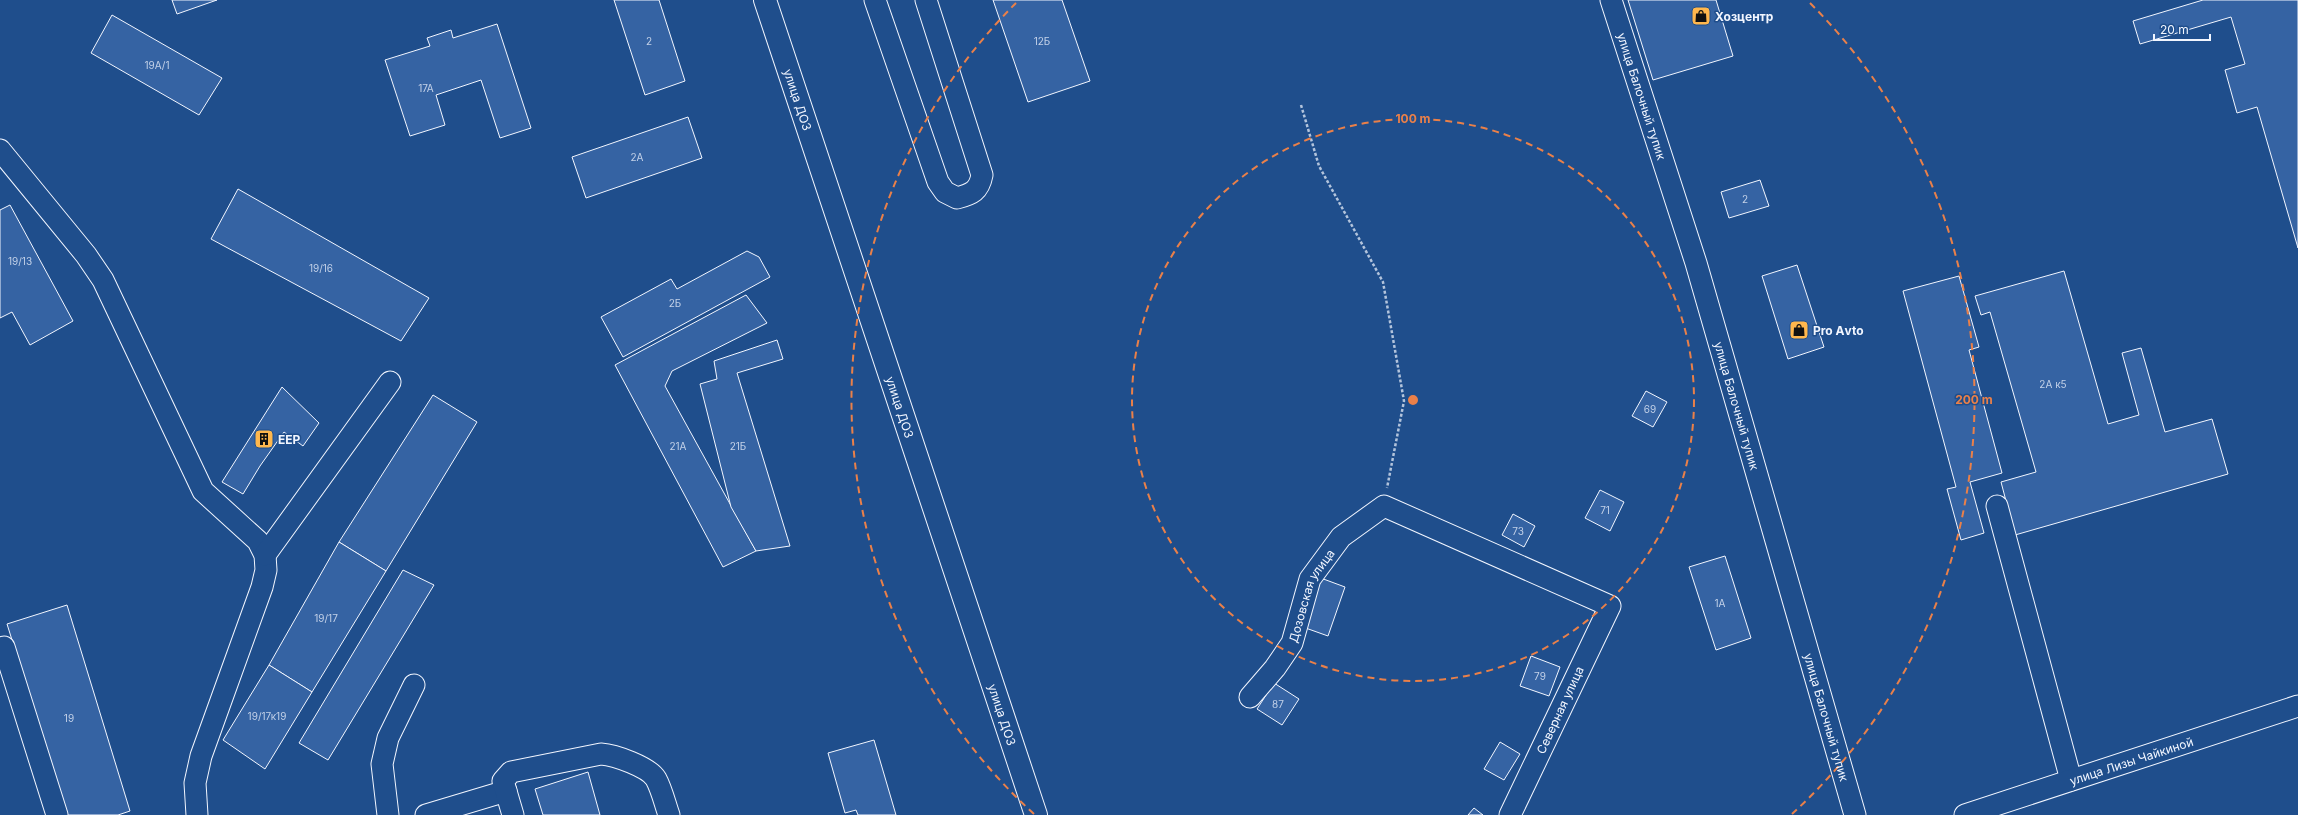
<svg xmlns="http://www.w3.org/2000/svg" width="2298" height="815" font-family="Inter,sans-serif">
	<rect width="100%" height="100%" fill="#1f4e8c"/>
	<!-- building -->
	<g fill="#3563a3" stroke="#f2f6ff">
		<polygon points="172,0 217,0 177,14"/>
		<polygon points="614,0 659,0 685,81 645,95"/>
		<polygon points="993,0 1062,0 1090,81 1028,102"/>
		<polygon points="1628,0 1716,0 1733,56 1653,80"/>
		<polygon points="2203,0 2298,0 2298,248 2257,107 2237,113 2225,70 2245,64 2231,17 2140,44 2133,21"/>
		<polygon points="112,15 222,78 199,115 91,53"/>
		<polygon points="497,24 531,128 500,138 481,80 436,95 445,125 410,136 385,60 430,46 427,38 451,30 453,38"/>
		<polygon points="688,117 702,158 586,198 572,157"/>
		<polygon points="1760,180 1769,206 1729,218 1721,192"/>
		<polygon points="238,189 429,298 401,341 211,239"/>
		<polygon points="10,205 73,321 30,345 12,312 0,318 0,210"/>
		<polygon points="747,251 759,257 770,277 623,357 601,317 671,279 677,289"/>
		<polygon points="1797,265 1824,347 1788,359 1762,276"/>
		<polygon points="2064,271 2108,424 2139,415 2122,353 2141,348 2165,432 2212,419 2228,474 2015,535 2001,482 2036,472 1990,312 1981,315 1975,296"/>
		<polygon points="1959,276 1979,347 1969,350 2002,473 1970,482 1984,533 1961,540 1947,489 1956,487 1903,291"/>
		<polygon points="746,295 767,323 672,371 665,386 756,551 723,567 615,365"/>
		<polygon points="777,340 783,359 737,373 790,546 756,551 731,507 700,384 717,379 714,361"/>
		<polygon points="282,387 319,423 303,446 284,432 260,466 243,494 222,482"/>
		<polygon points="1646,391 1667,402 1653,427 1632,416"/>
		<polygon points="433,395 477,422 386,571 339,542"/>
		<polygon points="1600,490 1624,502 1610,531 1585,518"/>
		<polygon points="1513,514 1535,526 1524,547 1502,535"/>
		<polygon points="339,542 386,571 312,692 269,665"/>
		<polygon points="1725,556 1751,638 1716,650 1689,567"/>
		<polygon points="403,570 434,585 328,760 299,743"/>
		<polygon points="1318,577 1345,587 1328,636 1300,626"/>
		<polygon points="67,605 130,811 118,815 67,815 7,624"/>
		<polygon points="1531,656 1560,667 1549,696 1520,686"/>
		<polygon points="269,665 312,692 265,769 223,740"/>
		<polygon points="1274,683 1299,699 1282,725 1257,709"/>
		<polygon points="874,740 896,815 858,815 856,810 845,813 828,753"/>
		<polygon points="1500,742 1520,754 1504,780 1484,769"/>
		<polygon points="588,772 600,815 543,815 535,789"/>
		<polygon points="1474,808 1483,815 1468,815"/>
	</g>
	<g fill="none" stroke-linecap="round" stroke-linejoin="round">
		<!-- minor casing -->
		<g stroke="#f2f6ff" stroke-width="23">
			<g id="minor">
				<path d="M 875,0 L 938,182 L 945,192 L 957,198 C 972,194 979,191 982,175 L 926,0"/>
				<path id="s1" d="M 1611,0 L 1696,263 L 1855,815"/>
				<polyline points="0,150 86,255 103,280 203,491 258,541 265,555 266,570 262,587 201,756 195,783 197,815"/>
				<polyline points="1997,506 2071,780"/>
				<polyline points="265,555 390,382"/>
				<polyline points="4,647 57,815"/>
				<path id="s2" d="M 1250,697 L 1275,668 L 1292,643 L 1310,579 L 1341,537 L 1384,506 L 1610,606 L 1510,815"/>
				<polyline points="388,815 382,764 388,738 414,685"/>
				<polyline points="426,815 506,791"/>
				<path d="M 513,815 L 503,781 L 511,772 L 601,754 C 615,755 649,767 656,779 C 662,790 665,804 669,815"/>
				<path id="s3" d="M 1965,815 L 2298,706"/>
			</g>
		</g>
		<!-- major casing -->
		<g stroke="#f2f6ff" stroke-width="24">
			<g id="major">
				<path id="s4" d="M 765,0 L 1036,815"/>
			</g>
		</g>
		<!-- path -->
		<polyline stroke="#b3c4dc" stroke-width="2.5" stroke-dasharray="3 2" stroke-linecap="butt" points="1301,105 1319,166 1383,282 1404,401 1387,488"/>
		<!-- minor -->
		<use href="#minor" stroke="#1f4e8c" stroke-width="21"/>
		<!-- major -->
		<use href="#major" stroke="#1f4e8c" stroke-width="22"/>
	</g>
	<!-- distance rings -->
	<g fill="none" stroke="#ea8049" stroke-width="2" stroke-dasharray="7 5">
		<circle cx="1413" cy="400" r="281"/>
		<path d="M1034 814A561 561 0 0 1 1016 3M1810 3A561 561 0 0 1 1792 814"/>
	</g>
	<!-- icons -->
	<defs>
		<g id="shop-square" transform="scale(1)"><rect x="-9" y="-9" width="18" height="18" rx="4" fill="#ffb74d" stroke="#1f4e8c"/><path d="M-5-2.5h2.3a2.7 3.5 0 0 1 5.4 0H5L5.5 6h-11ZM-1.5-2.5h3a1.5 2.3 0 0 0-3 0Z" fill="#111"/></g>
		<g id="building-square" transform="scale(1)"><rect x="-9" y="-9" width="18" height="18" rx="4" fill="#ffb74d" stroke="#1f4e8c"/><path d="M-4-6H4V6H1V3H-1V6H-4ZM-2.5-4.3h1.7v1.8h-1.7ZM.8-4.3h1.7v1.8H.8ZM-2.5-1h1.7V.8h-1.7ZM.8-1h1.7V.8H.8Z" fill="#111"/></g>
	</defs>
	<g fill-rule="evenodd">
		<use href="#shop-square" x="1701" y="16"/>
		<use href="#shop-square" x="1799" y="330"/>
		<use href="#building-square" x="264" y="439"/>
	</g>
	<g text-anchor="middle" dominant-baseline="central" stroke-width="3" stroke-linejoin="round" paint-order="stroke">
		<!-- number labels -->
		<g font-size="10" fill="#c3d1e8">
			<text x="649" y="41">2</text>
			<text x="1042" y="41">12Б</text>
			<text x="157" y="65">19А/1</text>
			<text x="426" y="88">17А</text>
			<text x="637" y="157">2А</text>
			<text x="1745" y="199">2</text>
			<text x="20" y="261">19/13</text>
			<text x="321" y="268">19/16</text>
			<text x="675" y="303">2Б</text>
			<text x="2053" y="384">2А к5</text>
			<text x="1650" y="409">69</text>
			<text x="678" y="446">21А</text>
			<text x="738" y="446">21Б</text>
			<text x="1605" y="510">71</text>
			<text x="1518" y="531">73</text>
			<text x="1720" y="603">1А</text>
			<text x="326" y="618">19/17</text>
			<text x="1540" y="676">79</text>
			<text x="1278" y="704">87</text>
			<text x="267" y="716">19/17к19</text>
			<text x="69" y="718">19</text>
		</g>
		<!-- poi labels -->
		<g font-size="12" font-weight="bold" fill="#f2f6ff" stroke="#1f4e8c" text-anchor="start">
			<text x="1715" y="16">Хозцентр</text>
			<text x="1813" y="330">Pro Аvto</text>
			<text x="278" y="439">EEP</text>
		</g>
		<!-- street labels -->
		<g font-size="12" fill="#f2f6ff" stroke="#1f4e8c">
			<text stroke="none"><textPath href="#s1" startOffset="101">улица Балочный тупик</textPath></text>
			<text stroke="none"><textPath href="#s4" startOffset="105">улица ДОЗ</textPath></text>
			<text stroke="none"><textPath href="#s1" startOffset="425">улица Балочный тупик</textPath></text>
			<text stroke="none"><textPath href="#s4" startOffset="429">улица ДОЗ</textPath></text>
			<text stroke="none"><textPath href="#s2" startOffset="120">Дозовская улица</textPath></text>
			<text transform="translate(1560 710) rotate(-65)">Северная улица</text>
			<text stroke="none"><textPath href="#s4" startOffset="753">улица ДОЗ</textPath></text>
			<text stroke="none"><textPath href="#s1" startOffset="749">улица Балочный тупик</textPath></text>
			<text stroke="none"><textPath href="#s3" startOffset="175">улица Лизы Чайкиной</textPath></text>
		</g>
	</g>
	<circle cx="1413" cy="400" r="6" fill="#ea8049" stroke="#1f4e8c" stroke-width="2"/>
	<g font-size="12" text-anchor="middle" font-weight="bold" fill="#ea8049" stroke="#1f4e8c" stroke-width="3" stroke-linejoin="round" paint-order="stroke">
		<text x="1413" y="123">100 m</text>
		<text x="1974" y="404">200 m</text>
	</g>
	<!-- scale -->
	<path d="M2154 34v6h56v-6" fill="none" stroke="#f2f6ff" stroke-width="2"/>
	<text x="2160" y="34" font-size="12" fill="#f2f6ff" stroke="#1f4e8c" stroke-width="3" paint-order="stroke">20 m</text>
</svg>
